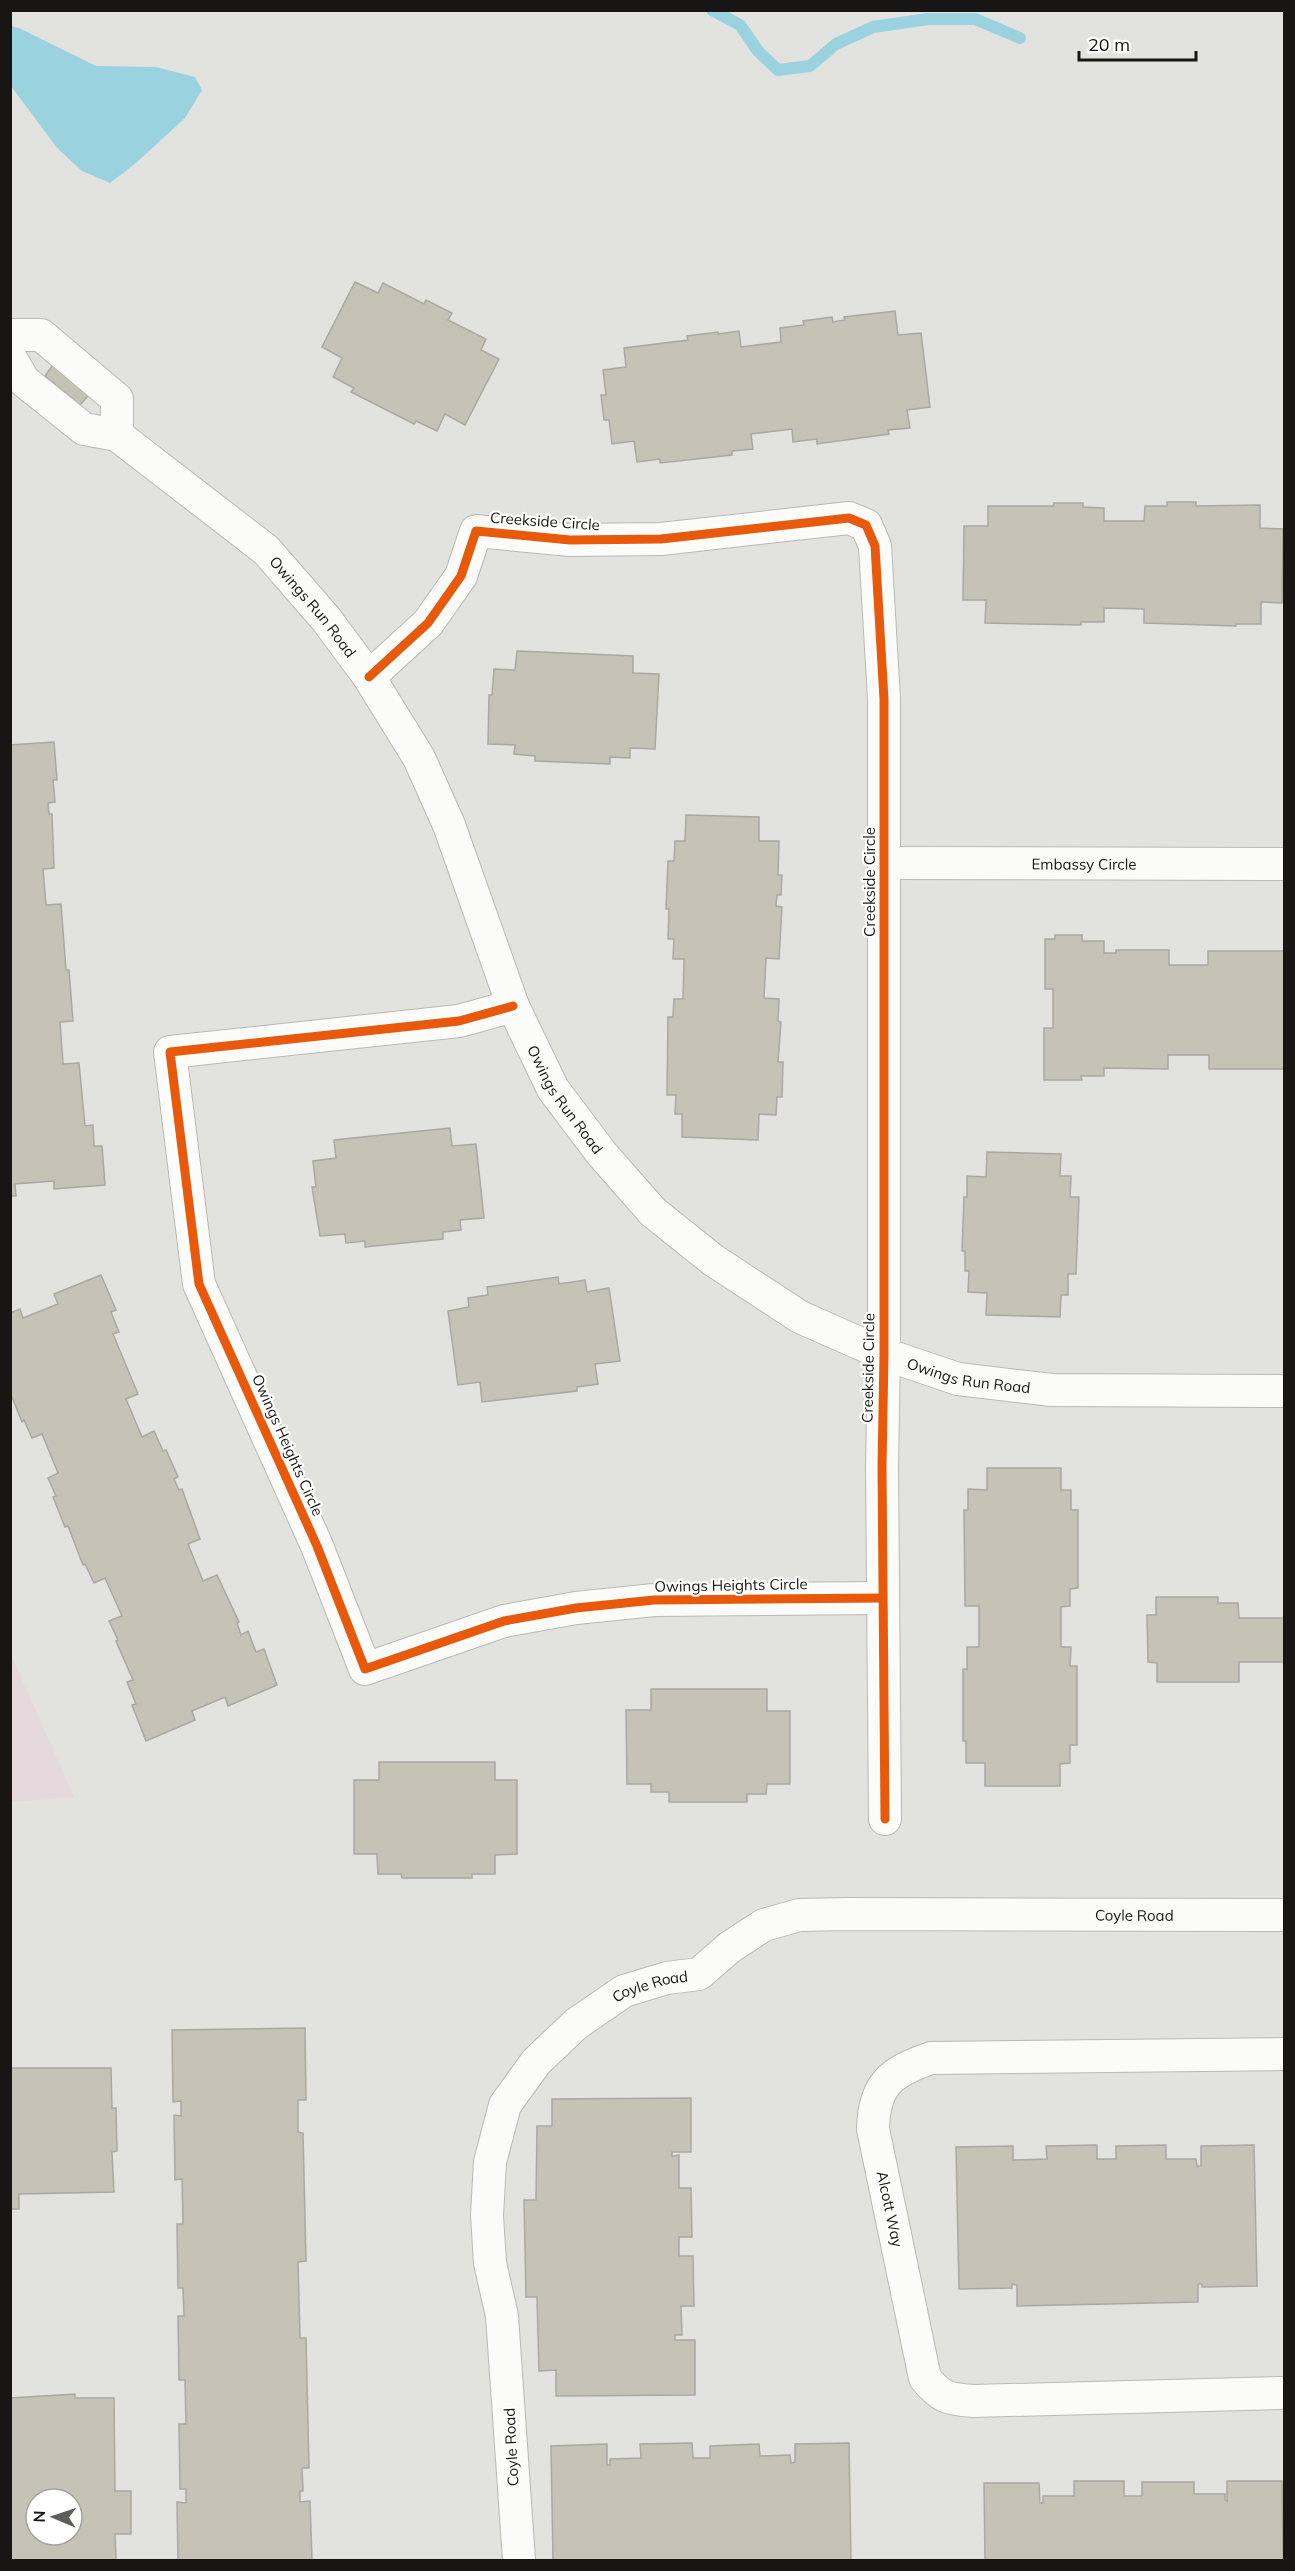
<svg xmlns="http://www.w3.org/2000/svg" width="1295" height="2571" font-family="Mulish,sans-serif">
	<rect width="100%" height="100%" fill="#e2e2de"/>
	<!-- commercial -->
	<polygon fill="#e5d9de" points="11,1655 74,1797 11,1802"/>
	<!-- water -->
	<polygon fill="#9ad3df" points="11,26 19,28 96,66 156,67 195,77 202,90 185,118 136,163 110,183 82,171 58,149 11,86"/>
	<g fill="none" stroke-linecap="round" stroke-linejoin="round">
		<!-- stream -->
		<polyline stroke="#9ad3df" stroke-width="12" points="712,10 740,25 758,51 778,70 810,66 836,44 873,27 928,19 975,19 1020,38"/>
	</g>
	<!-- building -->
	<g fill="#c5c3b5" stroke="#a9a8a5" stroke-width="1.5" fill-rule="evenodd">
		<polygon points="355,282 378,293 383,283 424,304 426,300 452,313 448,320 486,339 481,350 499,359 465,425 445,414 437,431 416,421 414,424 351,392 354,388 333,377 342,358 322,347"/>
		<polygon points="895,311 898,335 921,333 930,407 907,410 910,428 888,430 889,434 817,444 817,439 793,442 792,429 751,434 753,449 732,451 732,455 660,463 660,459 637,462 634,441 612,444 609,420 604,420 601,395 606,395 603,370 626,367 624,348 688,340 687,336 718,332 718,334 739,331 741,347 781,342 780,328 804,325 803,321 832,317 833,322 845,320 844,317"/>
		<polygon points="57,359 94,389 80,405 45,376"/>
		<polygon points="1167,502 1196,502 1196,506 1260,505 1260,528 1283,529 1282,603 1261,602 1261,624 1236,624 1236,626 1144,623 1144,609 1104,608 1104,622 1081,622 1081,625 985,623 986,600 963,600 964,526 988,526 988,506 1053,506 1054,503 1083,503 1083,507 1104,508 1104,521 1144,521 1145,506 1167,506"/>
		<polygon points="517,651 633,656 633,673 659,674 655,749 630,748 630,758 610,757 610,764 535,761 535,756 514,754 515,745 488,744 489,695 492,695 494,669 515,670"/>
		<polygon points="54,742 57,780 53,780 55,802 48,803 49,814 52,814 54,868 43,869 46,905 61,904 66,970 69,970 73,1021 60,1022 63,1064 79,1063 85,1126 93,1125 94,1146 102,1146 105,1185 54,1189 54,1181 15,1184 16,1196 10,1196 10,745"/>
		<polygon points="686,815 759,817 759,841 779,841 778,875 782,875 781,895 777,895 776,906 782,907 779,959 766,958 764,998 779,999 778,1021 781,1022 778,1062 783,1062 782,1097 777,1097 776,1115 759,1114 758,1140 682,1137 682,1114 675,1114 676,1095 667,1095 668,1017 673,1017 674,999 683,999 684,959 673,959 674,939 668,939 669,909 666,909 668,861 674,861 675,841 685,841"/>
		<polygon points="1055,935 1082,935 1082,941 1104,941 1104,953 1116,953 1116,950 1169,950 1169,965 1208,965 1208,951 1284,951 1284,1069 1209,1069 1209,1055 1168,1055 1168,1069 1104,1068 1104,1076 1081,1076 1082,1080 1044,1080 1044,1028 1053,1028 1053,989 1045,989 1045,939 1055,939"/>
		<polygon points="450,1128 452,1146 476,1144 484,1218 460,1220 461,1230 443,1232 443,1239 365,1247 365,1241 346,1243 345,1234 320,1236 312,1187 316,1187 313,1161 336,1158 334,1140"/>
		<polygon points="987,1152 1061,1154 1060,1176 1071,1176 1070,1197 1079,1197 1076,1274 1068,1274 1068,1295 1061,1295 1060,1317 986,1315 987,1293 968,1292 969,1271 965,1271 965,1251 962,1251 964,1197 967,1197 967,1176 986,1177"/>
		<polygon points="101,1275 116,1310 111,1312 119,1332 113,1334 138,1394 126,1399 142,1437 154,1431 163,1451 166,1450 178,1477 174,1479 179,1490 182,1489 200,1539 188,1544 203,1581 217,1575 239,1622 237,1623 241,1635 248,1631 256,1652 264,1649 277,1685 228,1706 225,1697 192,1711 195,1720 146,1741 132,1705 136,1704 127,1682 133,1680 116,1641 118,1640 109,1621 122,1616 105,1578 94,1583 85,1564 83,1565 68,1526 65,1527 53,1497 56,1496 48,1478 58,1473 42,1434 32,1438 24,1420 22,1422 10,1392 10,1313 20,1309 23,1318 58,1304 54,1294"/>
		<polygon points="558,1277 559,1284 585,1280 587,1292 609,1288 620,1361 595,1364 598,1384 577,1387 577,1391 482,1402 480,1382 458,1385 448,1311 469,1307 468,1298 488,1295 487,1287"/>
		<polygon points="987,1468 1061,1468 1061,1490 1071,1490 1071,1510 1078,1510 1078,1588 1070,1589 1070,1606 1061,1607 1061,1647 1071,1647 1070,1666 1077,1666 1077,1745 1070,1745 1070,1763 1060,1764 1060,1786 985,1786 985,1763 966,1763 966,1741 963,1741 963,1669 967,1669 967,1647 979,1647 979,1606 965,1606 964,1510 968,1510 968,1489 987,1490"/>
		<polygon points="1156,1597 1218,1597 1218,1603 1238,1603 1239,1618 1284,1618 1284,1662 1239,1662 1239,1682 1157,1682 1157,1663 1148,1662 1147,1615 1156,1615"/>
		<polygon points="651,1689 767,1689 767,1711 790,1711 790,1784 767,1784 766,1794 747,1794 747,1802 669,1802 669,1792 651,1792 651,1784 627,1784 626,1710 651,1710"/>
		<polygon points="379,1762 495,1762 495,1780 517,1780 517,1854 495,1855 495,1874 472,1874 472,1878 402,1878 401,1874 378,1874 377,1854 354,1854 354,1780 379,1780"/>
		<polygon points="305,2028 306,2100 298,2100 298,2132 303,2133 306,2261 298,2262 300,2338 306,2338 309,2468 302,2468 303,2491 300,2491 300,2502 310,2501 312,2560 178,2560 177,2502 186,2503 186,2489 180,2489 179,2424 186,2424 185,2380 179,2380 178,2316 184,2316 183,2288 178,2288 177,2224 183,2224 182,2179 175,2180 174,2115 181,2116 181,2101 173,2102 172,2030"/>
		<polygon points="10,2068 111,2068 112,2108 116,2108 117,2151 112,2152 114,2192 19,2194 19,2209 10,2209"/>
		<polygon points="691,2098 691,2152 672,2152 672,2156 679,2155 679,2188 691,2188 692,2237 679,2237 679,2256 693,2256 694,2306 681,2306 682,2335 675,2335 675,2340 695,2340 695,2395 556,2396 556,2370 539,2371 537,2297 526,2297 524,2200 536,2200 537,2126 552,2126 552,2099"/>
		<polygon points="1097,2145 1097,2159 1116,2159 1116,2146 1166,2145 1166,2159 1196,2159 1197,2166 1201,2166 1201,2146 1254,2145 1257,2286 1202,2287 1202,2284 1198,2284 1198,2302 1017,2306 1017,2285 1012,2284 1012,2288 959,2289 956,2147 1013,2146 1013,2160 1047,2159 1046,2146"/>
		<path d="M 75,2394 L 75,2398 L 114,2398 L 115,2491 L 131,2491 L 131,2534 L 115,2534 L 116,2560 L 10,2560 L 10,2398 ZM 36,2499 L 72,2499 L 72,2535 L 36,2535 Z"/>
		<polygon points="692,2443 693,2458 710,2458 710,2446 759,2444 760,2456 790,2455 791,2463 795,2462 795,2444 849,2443 851,2560 553,2560 551,2446 607,2444 607,2465 610,2465 610,2459 641,2458 640,2444"/>
		<polygon points="1074,2481 1124,2481 1124,2496 1142,2496 1142,2482 1194,2482 1194,2494 1225,2494 1225,2500 1227,2501 1227,2481 1282,2481 1283,2560 985,2560 984,2483 1039,2483 1040,2503 1043,2503 1043,2496 1074,2496"/>
	</g>
	<g fill="none" stroke-linecap="round" stroke-linejoin="round">
		<!-- street casing -->
		<g stroke="#b9b9b6" stroke-width="34">
			<g id="street">
				<polyline points="10,335 41,335 117,399 117,435"/>
				<path id="s1" d="M 10,357 L 24,381 L 84,429 L 117,435 L 266,550 L 326,619 L 369,677 L 419,758 L 449,825 L 513,1006 L 553,1089 L 602,1154 L 653,1212 L 713,1260 L 800,1317 L 884,1354 L 958,1379 L 1052,1390 L 1284,1391"/>
				<polyline points="369,677 428,623 461,576 476,531 570,540 661,539 849,518 866,525 875,546 884,699 884,1354 882,1467 885,1819"/>
				<path id="s2" d="M 884,863 L 1284,864"/>
				<polyline points="513,1006 459,1021 170,1052 199,1284 317,1546 365,1669 504,1621 576,1608 654,1600 882,1598"/>
				<path d="M 1281,2393 L 973,2401 C 948,2399 941,2398 925,2378 L 873,2129 C 874,2084 891,2072 931,2058 L 1284,2054"/>
				<path id="s3" d="M 519,2560 L 502,2316 L 490,2263 L 487,2215 L 490,2162 L 505,2105 L 536,2062 L 576,2024 L 624,1991 L 667,1978 L 699,1974 L 730,1947 L 764,1925 L 799,1915 L 847,1914 L 1284,1915"/>
			</g>
		</g>
		<!-- street -->
		<use href="#street" stroke="#fbfbfa" stroke-width="32"/>
		<!-- cycleway casing -->
		<g stroke="#fff" stroke-width="13">
			<g id="cycleway">
				<polyline points="369,677 428,623 461,576 476,531 570,540 661,539 849,518 866,525 875,546 884,699 884,1354 882,1467 885,1819"/>
				<polyline points="513,1006 459,1021 170,1052 199,1284 317,1546 365,1669 504,1621 576,1608 654,1600 882,1598"/>
			</g>
		</g>
		<!-- cycleway -->
		<use href="#cycleway" stroke="#e8590c" stroke-width="9"/>
	</g>
	<g text-anchor="middle" dominant-baseline="central" stroke-width="4.5" stroke-linejoin="round" paint-order="stroke">
		<!-- street labels -->
		<g font-size="15" fill="#171614" stroke="#fff">
			<text transform="translate(545 521) rotate(4)">Creekside Circle</text>
			<text stroke="none"><textPath href="#s1" startOffset="400">Owings Run Road</textPath></text>
			<text stroke="none"><textPath href="#s2" startOffset="200">Embassy Circle</textPath></text>
			<text transform="translate(869 882) rotate(-90)">Creekside Circle</text>
			<text stroke="none"><textPath href="#s1" startOffset="958">Owings Run Road</textPath></text>
			<text transform="translate(868 1368) rotate(-89)">Creekside Circle</text>
			<text stroke="none"><textPath href="#s1" startOffset="1462">Owings Run Road</textPath></text>
			<text transform="translate(288 1445) rotate(66)">Owings Heights Circle</text>
			<text transform="translate(731 1585) rotate(-1)">Owings Heights Circle</text>
			<text stroke="none"><textPath href="#s3" startOffset="1156">Coyle Road</textPath></text>
			<text stroke="none"><textPath href="#s3" startOffset="652">Coyle Road</textPath></text>
			<text transform="translate(890 2209) rotate(78)">Alcott Way</text>
			<text transform="translate(511 2447) rotate(-93)">Coyle Road</text>
		</g>
	</g>
	<!-- border -->
	<rect width="1295" height="2571" fill="none" stroke="#171614" stroke-width="24"/>
	<!-- north arrow -->
	<g transform="translate(54 2517) rotate(272)"><circle r="28" fill="#ffffff" stroke="#a2a2a1" stroke-width="1.5"/>
	<path d="M0-4.5L10 22L0 15L-10 22Z" fill="#5e5d5b"/>
	<text y="-9" font-size="16" font-weight="bold" text-anchor="middle" fill="#171614">N</text>
	</g>
	<!-- scale -->
	<path d="M1079 51v9h117v-9" fill="none" stroke="#171614" stroke-width="3"/>
	<text x="1088" y="51" font-size="18" fill="#171614" stroke="#ffffff" stroke-width="4.5" paint-order="stroke">20 m</text>
</svg>
